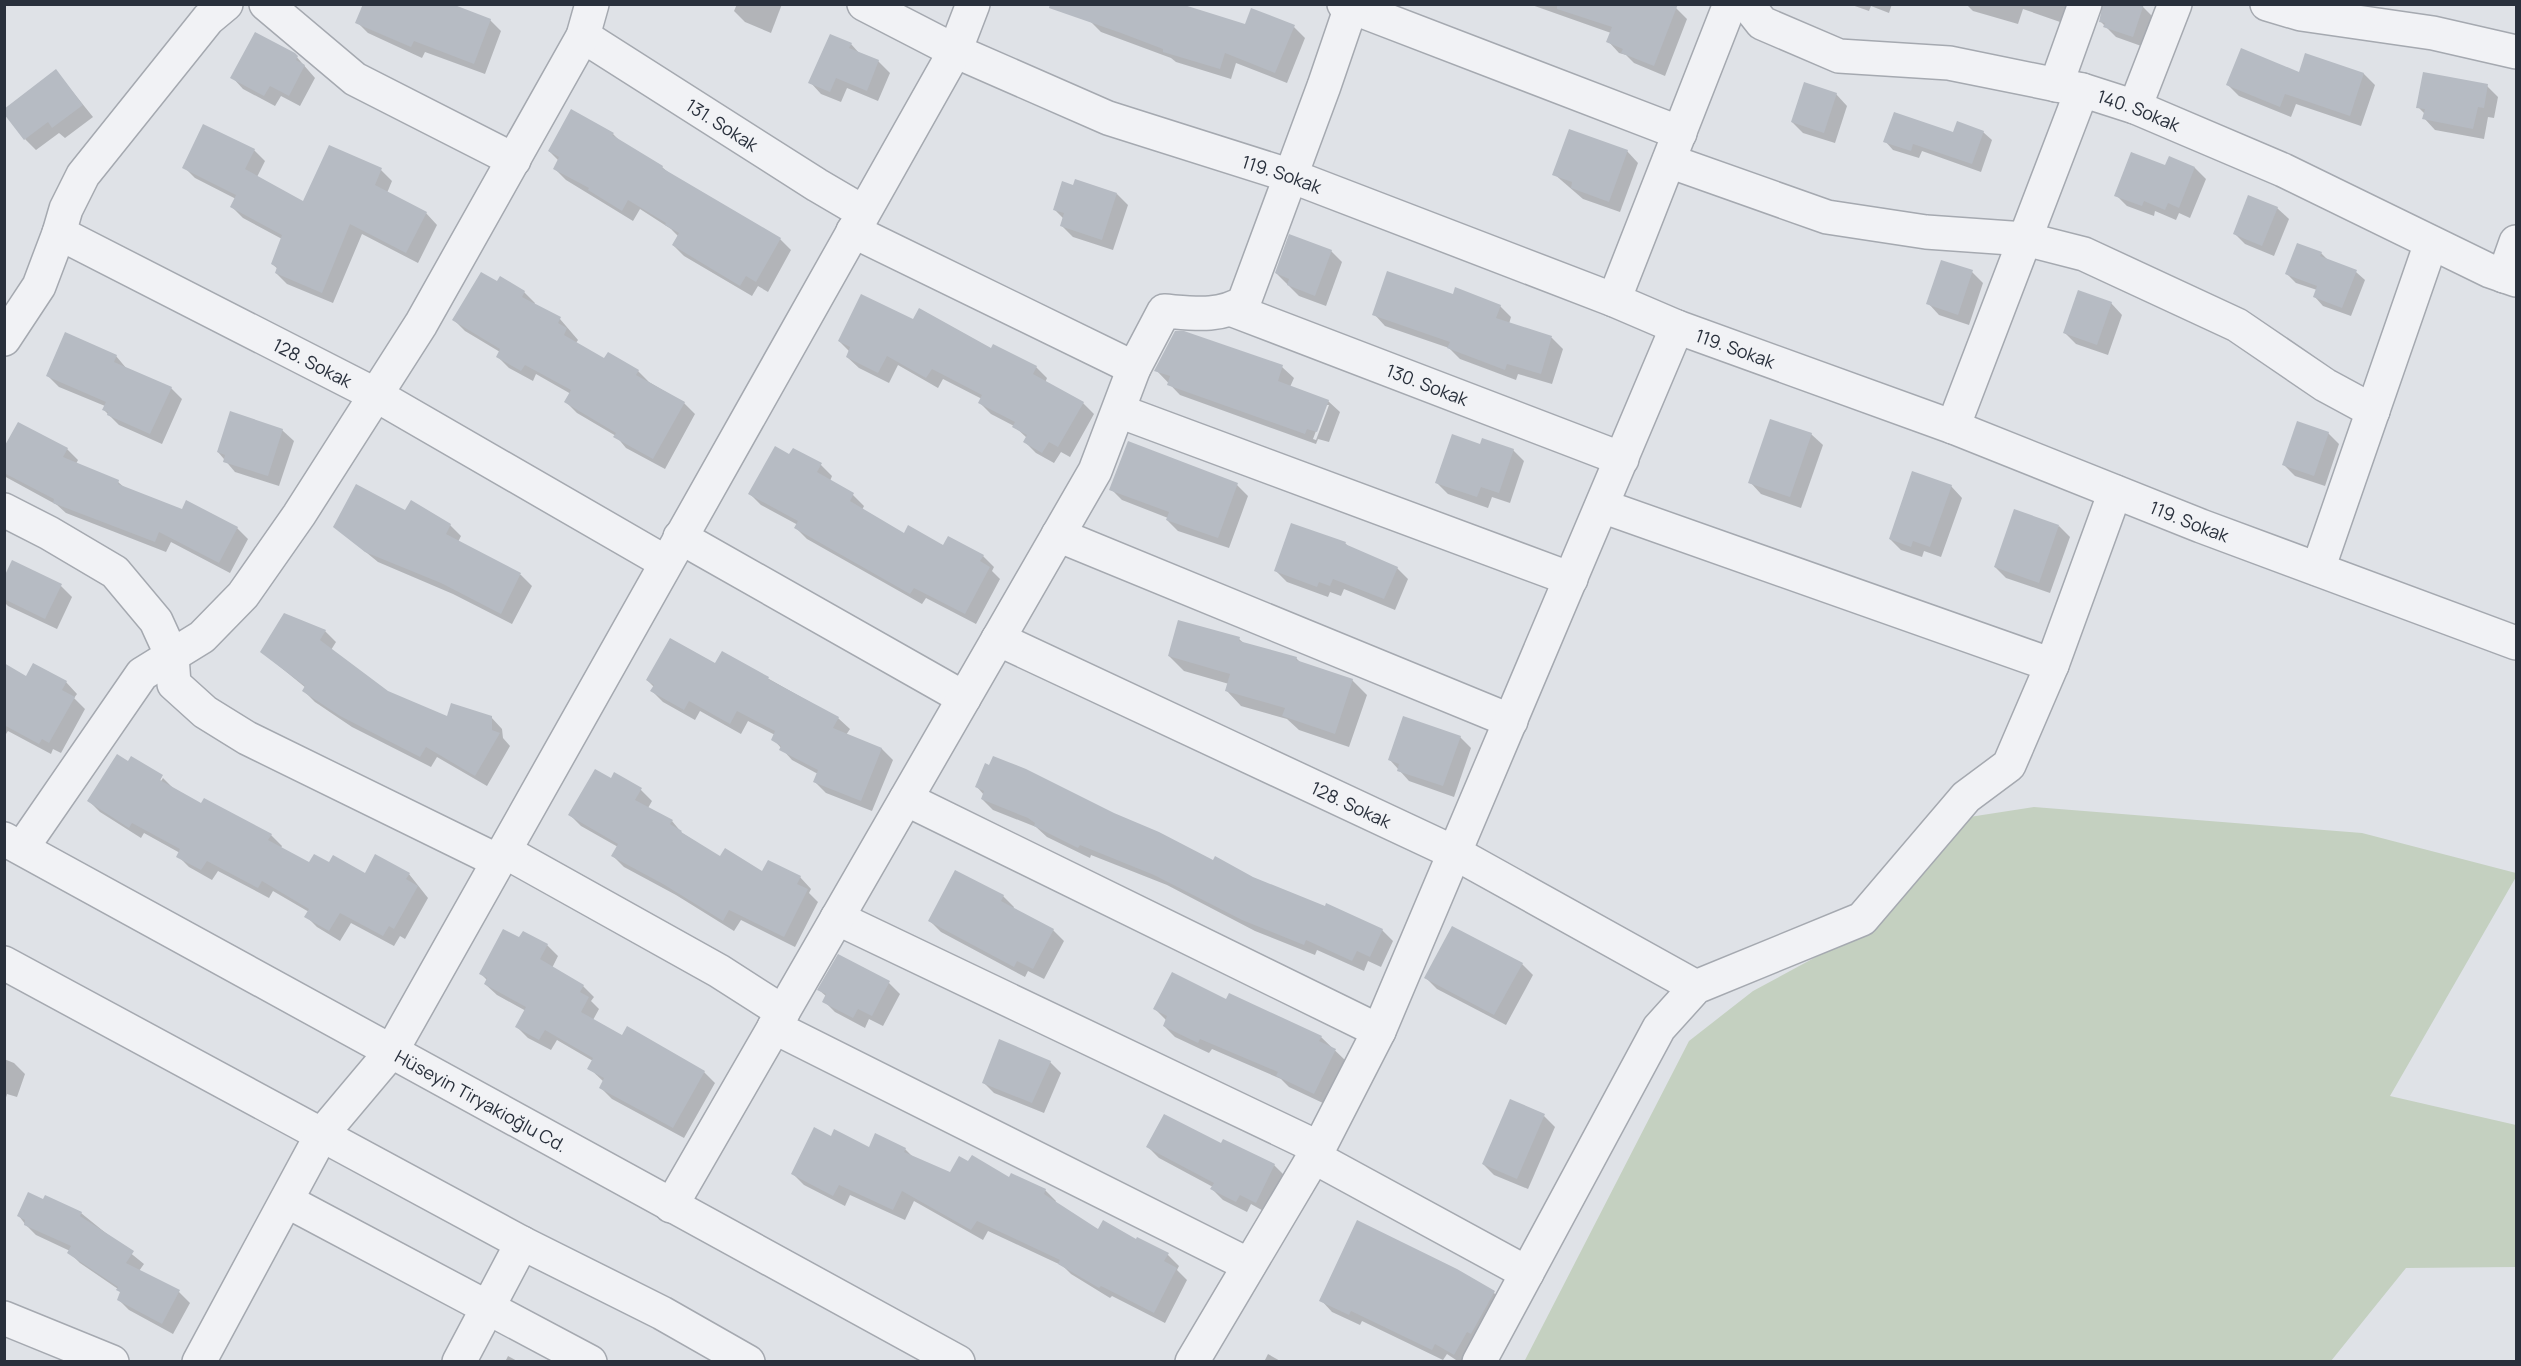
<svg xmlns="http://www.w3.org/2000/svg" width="2521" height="1366" font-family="Manrope,sans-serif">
	<rect width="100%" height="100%" fill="#dfe2e7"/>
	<!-- park -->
	<polygon fill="#c4d0c0" points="2034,807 2362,833 2516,873 2516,877 2390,1096 2516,1125 2516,1267 2406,1268 2331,1361 1524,1362 1689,1041 1753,991 1873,926 1963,818"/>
	<!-- shadow -->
	<g fill="#0003" fill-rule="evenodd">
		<polygon points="737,4 782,4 771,33 745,22 734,11"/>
		<polygon points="1529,4 1667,4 1676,8 1687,19 1665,76 1634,63 1626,55 1619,53 1608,41 1611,33"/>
		<polygon points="1849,4 1892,4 1889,13 1871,6 1869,11"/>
		<polygon points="1966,4 2082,4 2063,23 2023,9 2018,24 1973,11"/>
		<polygon points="2135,4 2143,7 2154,18 2144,47 2116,37 2100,21"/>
		<polygon points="490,20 501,31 485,74 425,52 422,58 368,33 357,22"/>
		<polygon points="1090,21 1294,27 1305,38 1287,83 1236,63 1231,79 1176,62 1171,58 1101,32"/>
		<polygon points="851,44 860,54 878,61 890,73 878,101 847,88 841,102 821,94 810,82"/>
		<polygon points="295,55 315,78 300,106 281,96 275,106 243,89 232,77"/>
		<polygon points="56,71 93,117 65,138 59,133 36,150 25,139"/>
		<polygon points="2300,74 2364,74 2375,85 2361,126 2296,104 2291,117 2239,96 2228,85"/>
		<polygon points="2487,86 2498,97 2494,118 2488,117 2484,139 2435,130 2424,118 2425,114 2418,107"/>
		<polygon points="1836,94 1847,106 1835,143 1803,133 1792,122"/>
		<polygon points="1983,132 1992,140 1981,172 1922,151 1919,158 1893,150 1885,141"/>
		<polygon points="613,134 622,143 662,167 670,174 780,239 791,250 768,292 758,286 752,296 684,256 673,245 678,236 671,229 640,209 633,221 566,180 555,169 559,161 549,151"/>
		<polygon points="254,150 265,161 257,177 304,203 381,170 392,181 387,193 426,213 437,225 418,263 362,234 333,303 287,284 276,273 278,269 272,264 282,239 243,218 232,207 236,199 195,178 184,167"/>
		<polygon points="1627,151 1638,163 1620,212 1583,199 1554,174"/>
		<polygon points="2166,167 2195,168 2206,179 2190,218 2179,213 2176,220 2155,211 2154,216 2127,206 2116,195"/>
		<polygon points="1117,194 1128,205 1113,250 1073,237 1062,226 1064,219 1054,209"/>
		<polygon points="2277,208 2289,219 2274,256 2245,244 2234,233"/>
		<polygon points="1331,251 1342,262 1326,306 1299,296 1276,273"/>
		<polygon points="2321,253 2329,261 2356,272 2365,280 2351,316 2323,306 2315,297 2317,290 2296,283 2287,274"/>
		<polygon points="1972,272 1983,283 1969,325 1939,315 1928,303"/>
		<polygon points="497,283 524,292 535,303 534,305 560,319 578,340 576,343 605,360 638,371 649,382 684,403 695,414 665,469 626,448 616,436 577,413 566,402 571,394 536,374 533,381 509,368 498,357 500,352 465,331 454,320"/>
		<polygon points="1454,295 1500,306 1511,317 1509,324 1552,338 1563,349 1552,384 1518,374 1516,380 1460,359 1449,348 1385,326 1374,314"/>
		<polygon points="2111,303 2122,315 2108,355 2076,344 2064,332"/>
		<polygon points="913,321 1036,367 1047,378 1045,383 1083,403 1094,414 1070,457 1061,452 1054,463 1036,453 1025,442 1027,438 1014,426 991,414 980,403 982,399 943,379 938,388 898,365 889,383 859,368 847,357 850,352 839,341"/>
		<polygon points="116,356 127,369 171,388 182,399 162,444 119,425 104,410 105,406 59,387 48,376"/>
		<path d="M 1282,367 L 1294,378 L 1290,387 L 1328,401 L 1340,412 L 1329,442 L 1318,439 L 1316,444 L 1180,395 L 1156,370 ZM 1326,405 L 1329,405 L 1316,440 L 1313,439 Z"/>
		<polygon points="282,430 294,441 279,486 235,472 218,452"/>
		<polygon points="2328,433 2339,444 2325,486 2295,476 2284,465"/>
		<polygon points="1811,434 1823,445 1801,508 1761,494 1750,482"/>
		<polygon points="1481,446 1513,450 1524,461 1510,503 1492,497 1488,508 1448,494 1437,483"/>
		<polygon points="67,449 78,460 76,464 118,482 125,488 183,511 237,528 248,539 230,573 171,542 166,552 66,513 57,505 4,476 4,451"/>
		<polygon points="793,450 821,465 832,476 830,481 853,495 864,506 862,510 905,535 983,556 994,567 992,571 1000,579 976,624 926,598 922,604 807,539 796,528 798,525 761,505 750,494 790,456"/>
		<polygon points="1237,485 1248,496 1229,548 1178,531 1167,520 1168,518 1122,500 1111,489"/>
		<polygon points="1951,486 1962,498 1941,557 1924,551 1922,557 1901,550 1890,539"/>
		<polygon points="406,512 450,525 461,536 458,542 521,575 532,586 512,624 453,594 378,562 335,527"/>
		<polygon points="2059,526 2070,537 2050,593 2006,578 1995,567"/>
		<polygon points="1345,543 1350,548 1397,568 1408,579 1395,610 1344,589 1341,596 1330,592 1328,597 1287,582 1276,571"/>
		<polygon points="4,580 61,586 72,597 57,629 8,606 4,602"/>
		<polygon points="325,631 336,642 331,650 387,693 448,718 491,717 502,729 503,738 510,746 487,786 437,757 431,767 352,727 315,702 304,691 306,688 262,652"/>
		<polygon points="1239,639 1245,644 1296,658 1301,663 1352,680 1367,695 1349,747 1299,730 1287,719 1241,706 1227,691 1229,684 1184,671 1169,656"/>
		<polygon points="723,653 838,718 850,729 846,735 882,749 893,760 872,811 826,793 815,782 818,774 792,760 773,739 775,735 748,721 741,734 700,711 695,720 663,702 652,691 654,687 647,680 716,665"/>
		<polygon points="4,665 27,678 66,682 77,694 74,698 85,709 61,753 53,749 51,754 8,731 4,737"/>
		<polygon points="1460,737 1471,748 1454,797 1409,781 1390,760"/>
		<polygon points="129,763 162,776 157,787 163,778 173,788 201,805 271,835 282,846 281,848 310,864 329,864 366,876 409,874 428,898 405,939 400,936 394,946 351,923 340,941 317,927 306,916 309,912 273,891 269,898 218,871 212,880 189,867 178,856 180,853 144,833 141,838 100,812 89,801"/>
		<polygon points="611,780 641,790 652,801 648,808 672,821 682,833 721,858 763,873 800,877 811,889 809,893 818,902 795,947 741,920 734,931 676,895 624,867 613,856 618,847 581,826 570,815"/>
		<polygon points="977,787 1214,862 1382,930 1393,941 1381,967 1368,961 1364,971 1317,950 1315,955 1255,931 1167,885 1091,855 1090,858 1047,837 1036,827 993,810 982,799 984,795"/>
		<polygon points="1003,896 1014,907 1013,909 1053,930 1064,941 1044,979 1028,971 1025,977 941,932 930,921"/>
		<polygon points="520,939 547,945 558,956 552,968 583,986 594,997 591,1001 599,1009 593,1020 623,1037 704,1072 715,1083 684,1138 612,1099 601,1088 604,1082 589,1068 593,1061 557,1040 551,1050 528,1038 517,1027 526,1011 497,995 485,984 487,980 481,974"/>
		<polygon points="1522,964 1533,975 1506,1025 1437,989 1426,978"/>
		<polygon points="889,983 900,994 883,1026 869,1019 865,1028 835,1012 824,1001 827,997 819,990"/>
		<polygon points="1227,1001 1321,1037 1346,1061 1325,1104 1289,1087 1281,1079 1212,1049 1209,1053 1175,1037 1164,1026 1167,1021 1155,1009"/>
		<polygon points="4,1059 14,1063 25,1074 17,1097 7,1094 5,1101"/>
		<polygon points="1050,1062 1061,1073 1044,1113 994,1093 983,1082"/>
		<polygon points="1544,1116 1555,1127 1528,1189 1494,1175 1483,1164"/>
		<polygon points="831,1138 869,1149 905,1149 915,1159 950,1174 1010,1179 1045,1190 1056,1201 1055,1203 1098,1231 1136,1241 1168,1255 1179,1266 1177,1270 1187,1280 1165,1323 1112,1296 1110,1298 1071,1274 1063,1266 988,1231 983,1240 914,1201 905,1220 850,1195 845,1206 804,1185 793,1174"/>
		<polygon points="1222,1145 1274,1165 1285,1176 1267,1213 1251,1204 1247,1212 1223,1200 1212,1189 1213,1187 1159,1158 1148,1147"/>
		<polygon points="46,1197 81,1213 144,1264 139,1271 179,1292 190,1303 173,1334 129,1310 118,1299 122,1293 118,1289 80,1263 69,1252 70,1251 36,1235 25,1224 19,1216 44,1201"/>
		<polygon points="1494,1293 1505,1304 1467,1362 1459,1362 1447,1354 1443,1360 1362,1321 1360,1325 1332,1312 1321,1300"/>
		<polygon points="1268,1354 1282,1362 1264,1362"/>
		<polygon points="508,1356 519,1362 505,1362"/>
	</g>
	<!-- building -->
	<g fill="#b6bbc3">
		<polygon points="363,4 452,4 491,19 474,64 414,41 411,47 355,23"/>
		<polygon points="1050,4 1181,4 1245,24 1251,8 1295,25 1275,73 1225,53 1220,69 1163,52 1163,49 1121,33 1049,8"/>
		<polygon points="1557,4 1678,4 1654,66 1621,53 1623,49 1606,42 1612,27 1557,9"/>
		<polygon points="2103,4 2144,4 2133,37 2103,27 2105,23 2099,22"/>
		<polygon points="255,32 295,53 298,56 296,60 305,65 289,96 270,86 264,96 230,78"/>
		<polygon points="830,34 852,43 849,48 879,60 867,91 836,78 830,92 808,83"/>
		<polygon points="2241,48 2299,72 2305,53 2364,73 2350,116 2285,94 2280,107 2226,85"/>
		<polygon points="56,69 83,105 52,128 48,122 24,140 4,114 4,109"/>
		<polygon points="2423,72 2488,84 2484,108 2478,107 2473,129 2422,119 2425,109 2416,108"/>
		<polygon points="1804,82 1837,93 1824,133 1791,122"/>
		<polygon points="571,109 614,133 612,135 663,166 662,168 781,238 756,282 746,276 740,286 672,245 679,233 665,225 666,223 628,200 622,211 588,190 589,188 553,169 559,157 548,151"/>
		<polygon points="1894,112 1953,132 1957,121 1984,131 1972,164 1913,144 1911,151 1883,142"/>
		<polygon points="203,124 255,149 245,169 303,201 329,145 382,168 375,185 427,212 406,253 350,224 322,293 275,273 277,267 271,264 282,235 230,207 236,195 182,168"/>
		<polygon points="1569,129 1628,150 1609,202 1571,188 1572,182 1552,175"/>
		<polygon points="2131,152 2165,165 2169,156 2195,167 2179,208 2168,203 2165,210 2144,201 2142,206 2114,196"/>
		<polygon points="1075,179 1117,193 1102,240 1060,226 1064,213 1053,210 1062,181 1073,185"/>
		<polygon points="2248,195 2278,207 2262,246 2233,234"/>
		<polygon points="1289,234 1332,250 1315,296 1287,285 1289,279 1275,273"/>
		<polygon points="2297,243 2322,252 2320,256 2357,270 2342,308 2313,297 2317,286 2285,274"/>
		<polygon points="1941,260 1973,270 1958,315 1926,304"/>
		<polygon points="1387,271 1453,294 1455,287 1501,305 1496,318 1552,336 1541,374 1507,364 1505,370 1447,348 1450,342 1372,315"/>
		<polygon points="481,272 497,281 500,276 525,291 522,297 561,317 558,323 567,328 564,335 604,358 608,352 639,370 636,375 685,402 653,459 613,437 616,433 564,402 571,390 525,365 521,371 496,357 500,349 452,320"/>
		<polygon points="2078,290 2112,302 2097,345 2063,333"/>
		<polygon points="861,294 913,319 919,308 991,348 993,344 1037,366 1033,374 1084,402 1058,447 1049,442 1042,453 1023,442 1027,435 1012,427 1015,422 978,403 982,395 932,369 926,378 887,356 878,373 846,357 850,347 838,341"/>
		<polygon points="1175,331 1184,331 1283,365 1278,381 1329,400 1317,432 1307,429 1305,434 1167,385 1170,376 1154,371"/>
		<polygon points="65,332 117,355 114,362 172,387 150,434 107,415 108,412 102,410 106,402 46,376"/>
		<polygon points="230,411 283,429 268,476 223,462 225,455 217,452"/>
		<polygon points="1770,419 1812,433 1790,497 1748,483"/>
		<polygon points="2297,421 2329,432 2314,476 2282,465"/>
		<polygon points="18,422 68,448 63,457 119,480 118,484 182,509 186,500 238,527 219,563 159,532 155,542 53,503 54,499 4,473 4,447"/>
		<polygon points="1452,434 1480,444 1482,438 1514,449 1499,493 1481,487 1477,497 1435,483"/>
		<polygon points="1128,441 1238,483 1218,538 1166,520 1169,512 1109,490"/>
		<polygon points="775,446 789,454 793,448 822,463 817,472 854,493 850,501 904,533 908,525 943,545 948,536 984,555 980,561 990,567 965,614 914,588 910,594 794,528 798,521 748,494"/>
		<polygon points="1912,471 1952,485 1930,547 1913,541 1911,547 1889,539"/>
		<polygon points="356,484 405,510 411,500 451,524 446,534 521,573 501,614 441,583 365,552 333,527"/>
		<polygon points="2014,509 2059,525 2039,583 1994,567"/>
		<polygon points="1291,523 1346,542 1345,544 1398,567 1384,599 1333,579 1330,586 1319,582 1317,587 1274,571"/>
		<polygon points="12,560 62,584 45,619 4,599 4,577"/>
		<polygon points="284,613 326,630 320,640 388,691 447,716 451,703 492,716 492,730 500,733 475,776 426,747 420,757 340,716 302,691 305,686 260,652"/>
		<polygon points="1178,620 1240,637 1239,641 1297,657 1296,660 1353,679 1335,734 1282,716 1285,708 1225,691 1230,674 1168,656"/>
		<polygon points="670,638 715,663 722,651 769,677 768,679 839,717 833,728 882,748 861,801 813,782 818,770 779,750 781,746 771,740 775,731 737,711 730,724 689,701 684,710 650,691 654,685 646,680"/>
		<polygon points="4,663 26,676 33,663 67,681 62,690 75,697 49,743 42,739 39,744 4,725"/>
		<polygon points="1403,716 1461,736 1443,786 1397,771 1399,764 1388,760"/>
		<polygon points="117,754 128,761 131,756 163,775 160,780 201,803 204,798 272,834 268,840 309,862 314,854 329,862 333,855 365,873 375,854 410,873 406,879 418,886 394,929 389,926 383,936 340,913 329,931 304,917 309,909 262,881 258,888 207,861 201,870 176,857 180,849 132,823 129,828 87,801"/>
		<polygon points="993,756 1026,769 1114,813 1159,832 1213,860 1215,856 1253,877 1325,906 1326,903 1383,929 1370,957 1357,951 1352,961 1306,940 1304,945 1242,920 1154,875 1080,845 1078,848 1034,826 1035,823 1028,818 981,799 984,791 975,787 985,763 989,765"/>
		<polygon points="595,769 611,778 614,772 642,788 635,800 673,820 670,824 682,831 681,832 720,856 725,848 762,871 768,860 801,876 797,884 808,889 784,937 729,910 723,921 663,884 611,856 618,844 568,815"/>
		<polygon points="955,870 1004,895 1001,901 1054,929 1033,969 1017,961 1014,967 928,921"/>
		<polygon points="1452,926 1523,963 1494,1015 1424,978"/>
		<polygon points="503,929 519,937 523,931 548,944 540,959 584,985 580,992 589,997 581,1012 622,1035 627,1026 705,1071 673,1128 599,1088 604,1078 587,1069 593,1058 545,1030 539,1040 515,1027 526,1007 484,984 487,978 479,974"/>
		<polygon points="838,954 890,981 872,1016 858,1009 853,1018 822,1002 826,994 817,990"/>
		<polygon points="1172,972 1226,999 1229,993 1322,1036 1319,1041 1336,1049 1314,1094 1276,1076 1278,1072 1200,1039 1198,1043 1163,1026 1167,1016 1153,1009"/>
		<polygon points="999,1039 1051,1061 1032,1103 982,1083"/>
		<polygon points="1510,1099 1545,1114 1517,1179 1482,1164"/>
		<polygon points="1164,1114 1221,1143 1223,1139 1275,1164 1256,1203 1240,1195 1236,1202 1210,1189 1214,1183 1146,1147"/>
		<polygon points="814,1127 831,1136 834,1129 869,1147 875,1133 906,1148 904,1152 950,1172 959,1156 968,1161 972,1155 1009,1177 1011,1173 1046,1189 1044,1194 1098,1229 1103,1220 1136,1239 1137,1237 1169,1253 1164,1261 1177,1268 1154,1313 1101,1286 1099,1288 1058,1264 1060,1260 977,1221 971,1230 902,1191 893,1210 839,1185 833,1196 791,1174"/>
		<polygon points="28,1192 43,1199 45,1195 82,1212 80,1216 134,1251 126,1263 180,1290 162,1324 117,1300 120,1292 116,1290 118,1287 67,1253 71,1246 24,1225 25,1220 17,1216"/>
		<polygon points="1357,1220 1457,1269 1495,1291 1471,1334 1467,1332 1454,1355 1435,1344 1432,1350 1351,1311 1349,1315 1319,1301"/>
	</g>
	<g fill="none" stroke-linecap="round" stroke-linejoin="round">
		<!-- minor casing -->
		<g stroke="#a5a9b0" stroke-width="36">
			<g id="minor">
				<polyline points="266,4 355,79 514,160"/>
				<path id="s1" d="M 864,4 L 955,51 L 1108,118 L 1291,176 L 1614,300 L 1677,327 L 1953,427 L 2201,526 L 2516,643"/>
				<polyline points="1344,4 1680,133"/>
				<path id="s2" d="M 1747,4 L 1762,23 L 1839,56 L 1949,63 L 2082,90 L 2135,107 L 2283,170 L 2490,271 L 2516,280"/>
				<polyline points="2267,4 2301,14 2433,33 2516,52"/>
				<path id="s3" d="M 583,36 L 817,185 L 863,212"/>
				<polyline points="2056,85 2085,4"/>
				<polyline points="2135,107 2175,4"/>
				<polyline points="1669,161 1827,217 1926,232 2025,239 2084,254 2237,325 2325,385 2373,411"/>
				<polyline points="853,231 1134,368"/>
				<polyline points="59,233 66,209 83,175 208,19 226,4"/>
				<polyline points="2504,276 2516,242"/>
				<polyline points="1614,300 1730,4"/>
				<path id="s4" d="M 1233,310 L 1622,459"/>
				<path id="s5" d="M 4,339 L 39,286 L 59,233 L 376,395 L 665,562"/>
				<polyline points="1119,411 1571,579"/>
				<polyline points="1953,427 2082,90"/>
				<polyline points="1602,506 2052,665"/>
				<polyline points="4,510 49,533 115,572 156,621 172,656 174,684 205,712 247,738 498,861"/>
				<polyline points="1058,535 1511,721"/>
				<polyline points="680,537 964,698"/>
				<polyline points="2318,569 2431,243"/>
				<path id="s6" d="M 998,639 L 1455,853 L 1696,987"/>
				<polyline points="906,799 1379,1031"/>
				<path id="s7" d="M 4,839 L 958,1362"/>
				<polyline points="22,848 142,674 202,637 243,595 299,515 421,324 583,36 592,4"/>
				<polyline points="504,851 719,971 783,1012"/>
				<polyline points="837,918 1319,1148"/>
				<polyline points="4,963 522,1243 662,1313 748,1362"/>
				<polyline points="774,1027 1249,1265"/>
				<polyline points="1314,1157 1527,1273"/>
				<polyline points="287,1201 590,1362"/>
				<path d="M 671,1206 L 1095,471 L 1134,368 L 1164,311 C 1191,313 1220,318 1244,302 L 1324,86 L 1352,4"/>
				<polyline points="4,1318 112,1362"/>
				<polyline points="199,1362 322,1134 391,1052 955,51 973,4"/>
				<polyline points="459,1362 522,1243"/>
				<polyline points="1192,1362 1319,1148 1379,1031 1677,327"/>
				<polyline points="1479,1362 1659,1028 1696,987 1862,919 1966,797 2009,765 2052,665 2115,492"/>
			</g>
		</g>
		<!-- minor -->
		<use href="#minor" stroke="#f1f2f5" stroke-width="33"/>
	</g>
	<g text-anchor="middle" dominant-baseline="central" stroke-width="5" stroke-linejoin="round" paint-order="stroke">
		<!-- street labels -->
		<g font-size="18" fill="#29303c" stroke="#eef1f5">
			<text stroke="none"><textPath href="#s2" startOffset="414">140. Sokak</textPath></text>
			<text stroke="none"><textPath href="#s3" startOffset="165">131. Sokak</textPath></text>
			<text stroke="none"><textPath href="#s1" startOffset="452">119. Sokak</textPath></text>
			<text stroke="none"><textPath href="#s1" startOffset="938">119. Sokak</textPath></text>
			<text stroke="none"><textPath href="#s5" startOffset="405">128. Sokak</textPath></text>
			<text stroke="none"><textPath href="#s4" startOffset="208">130. Sokak</textPath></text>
			<text stroke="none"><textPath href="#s1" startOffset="1424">119. Sokak</textPath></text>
			<text stroke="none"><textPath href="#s6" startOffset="390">128. Sokak</textPath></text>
			<text stroke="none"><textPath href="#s7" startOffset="544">Hüseyin Tiryakioğlu Cd.</textPath></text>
		</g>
	</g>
	<!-- border -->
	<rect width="2521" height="1366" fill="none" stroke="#29303c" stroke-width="12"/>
</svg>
